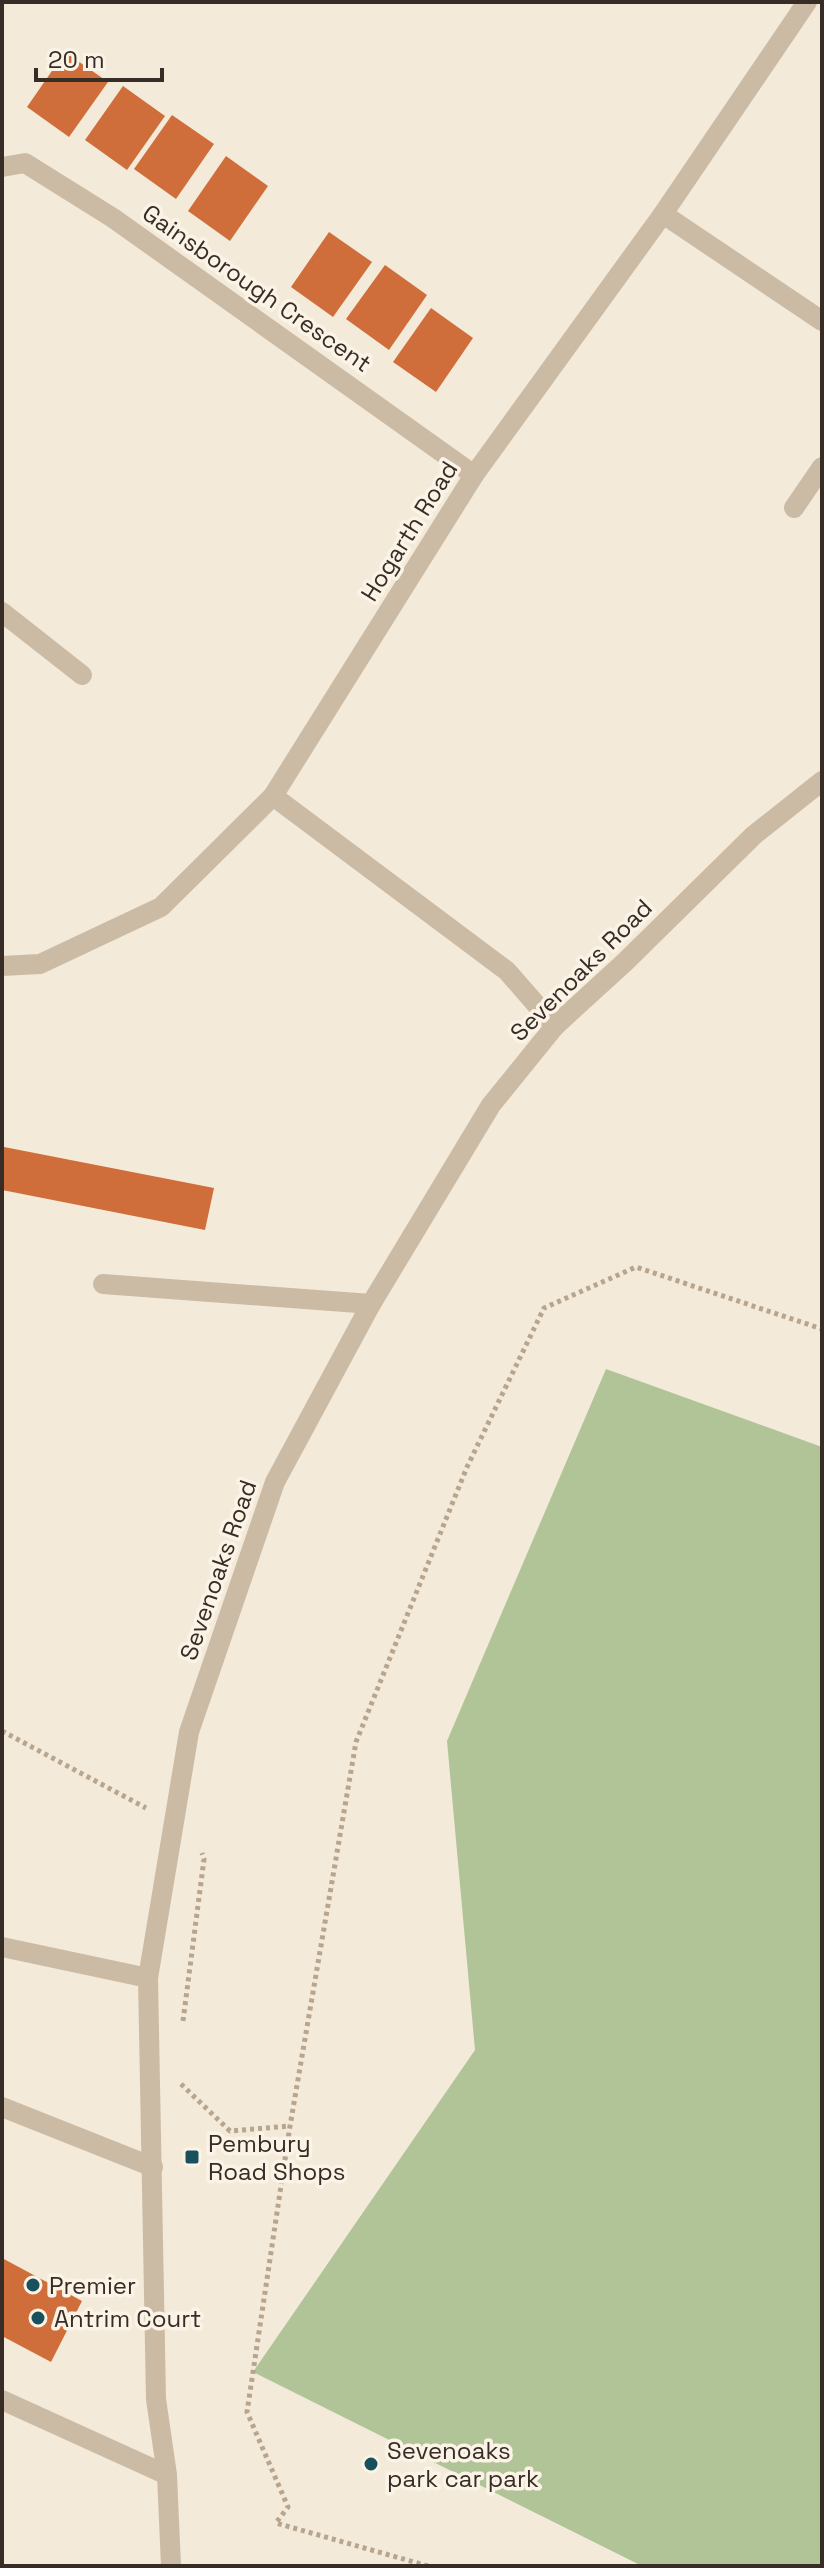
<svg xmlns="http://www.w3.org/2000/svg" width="824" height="2568" font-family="'Space Grotesk',sans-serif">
	<rect width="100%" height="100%" fill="#f3ead9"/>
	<!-- green -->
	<polygon fill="#b1c498" points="606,1369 822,1447 822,2566 642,2566 253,2372 475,2050 447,1741"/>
	<!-- building -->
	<g fill="#d06e3b">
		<polygon points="65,52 108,82 69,137 27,107"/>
		<polygon points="123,86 165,116 127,170 85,140"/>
		<polygon points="172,115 214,144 176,199 134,169"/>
		<polygon points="226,156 268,186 230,241 188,211"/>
		<polygon points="329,232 372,262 333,317 291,287"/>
		<polygon points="385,265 427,295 389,350 346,319"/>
		<polygon points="431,308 473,338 436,392 393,362"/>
		<polygon points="4,1147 214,1188 205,1230 2,1190"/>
		<polygon points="2,2258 82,2301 51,2362 2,2336"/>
	</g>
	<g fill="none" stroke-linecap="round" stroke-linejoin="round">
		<!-- path -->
		<g stroke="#b8a58e" stroke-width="5" stroke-dasharray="4 4" stroke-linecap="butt">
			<polyline points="2,1731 146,1808"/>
			<polyline points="183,2021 204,1859 202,1853"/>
			<polyline points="181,2084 230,2131 290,2126"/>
			<polyline points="428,2566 276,2523 288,2507 247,2412 290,2126 356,1742 467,1467 544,1308 636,1267 822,1329"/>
		</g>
		<!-- service -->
		<g stroke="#ccbba4" stroke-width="20">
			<polyline points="663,214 822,321"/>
			<polyline points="794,508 822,467"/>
			<polyline points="103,1284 371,1304"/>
			<polyline points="2,2107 153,2167"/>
		</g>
		<!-- minor -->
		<g stroke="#ccbba4" stroke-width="20">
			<polyline points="2,167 25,163 113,218 474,475"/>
			<polyline points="2,612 82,675"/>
			<polyline points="2,966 40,964 161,907 273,796"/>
			<polyline points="555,1026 507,971 273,796 474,475 663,214 807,2"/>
			<polyline points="2,1947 148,1978"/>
			<polyline points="2,2400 167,2475"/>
		</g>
		<!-- tertiary -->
		<polyline stroke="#ccbba4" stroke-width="20" points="171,2566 167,2475 156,2399 148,1978 189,1732 275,1482 371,1304 491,1105 555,1026 625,962 754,835 822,781"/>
	</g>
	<!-- markers -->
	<g fill="#18515c" stroke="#fbf3e6" stroke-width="3">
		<rect x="184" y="2149" width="16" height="16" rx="4"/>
		<circle cx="33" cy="2285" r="8"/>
		<circle cx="38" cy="2318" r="8"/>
		<circle cx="371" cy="2464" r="8"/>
	</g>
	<g text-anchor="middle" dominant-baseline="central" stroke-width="7" stroke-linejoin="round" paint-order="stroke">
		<!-- street labels -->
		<g font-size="24" fill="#372d26" stroke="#fbf3e6">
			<text transform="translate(257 288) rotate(35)">Gainsborough Crescent</text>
			<text transform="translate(409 531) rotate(-58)">Hogarth Road</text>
			<text transform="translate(581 970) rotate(-45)">Sevenoaks Road</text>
			<text transform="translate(218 1570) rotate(-71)">Sevenoaks Road</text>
		</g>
		<!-- poi labels -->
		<g font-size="24" fill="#372d26" stroke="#fbf3e6" text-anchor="start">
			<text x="208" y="2143">Pembury<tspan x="208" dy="28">Road Shops</tspan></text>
			<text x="49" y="2285">Premier</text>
			<text x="54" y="2318">Antrim Court</text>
			<text x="387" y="2450">Sevenoaks<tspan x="387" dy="28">park car park</tspan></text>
		</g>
	</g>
	<!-- border -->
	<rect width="824" height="2568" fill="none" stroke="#372d26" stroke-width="8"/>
	<!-- scale -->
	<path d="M36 68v12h126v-12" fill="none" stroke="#372d26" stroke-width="4"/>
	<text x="48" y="68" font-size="24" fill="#372d26" stroke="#fbf3e6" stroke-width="6" paint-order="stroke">20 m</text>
</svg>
